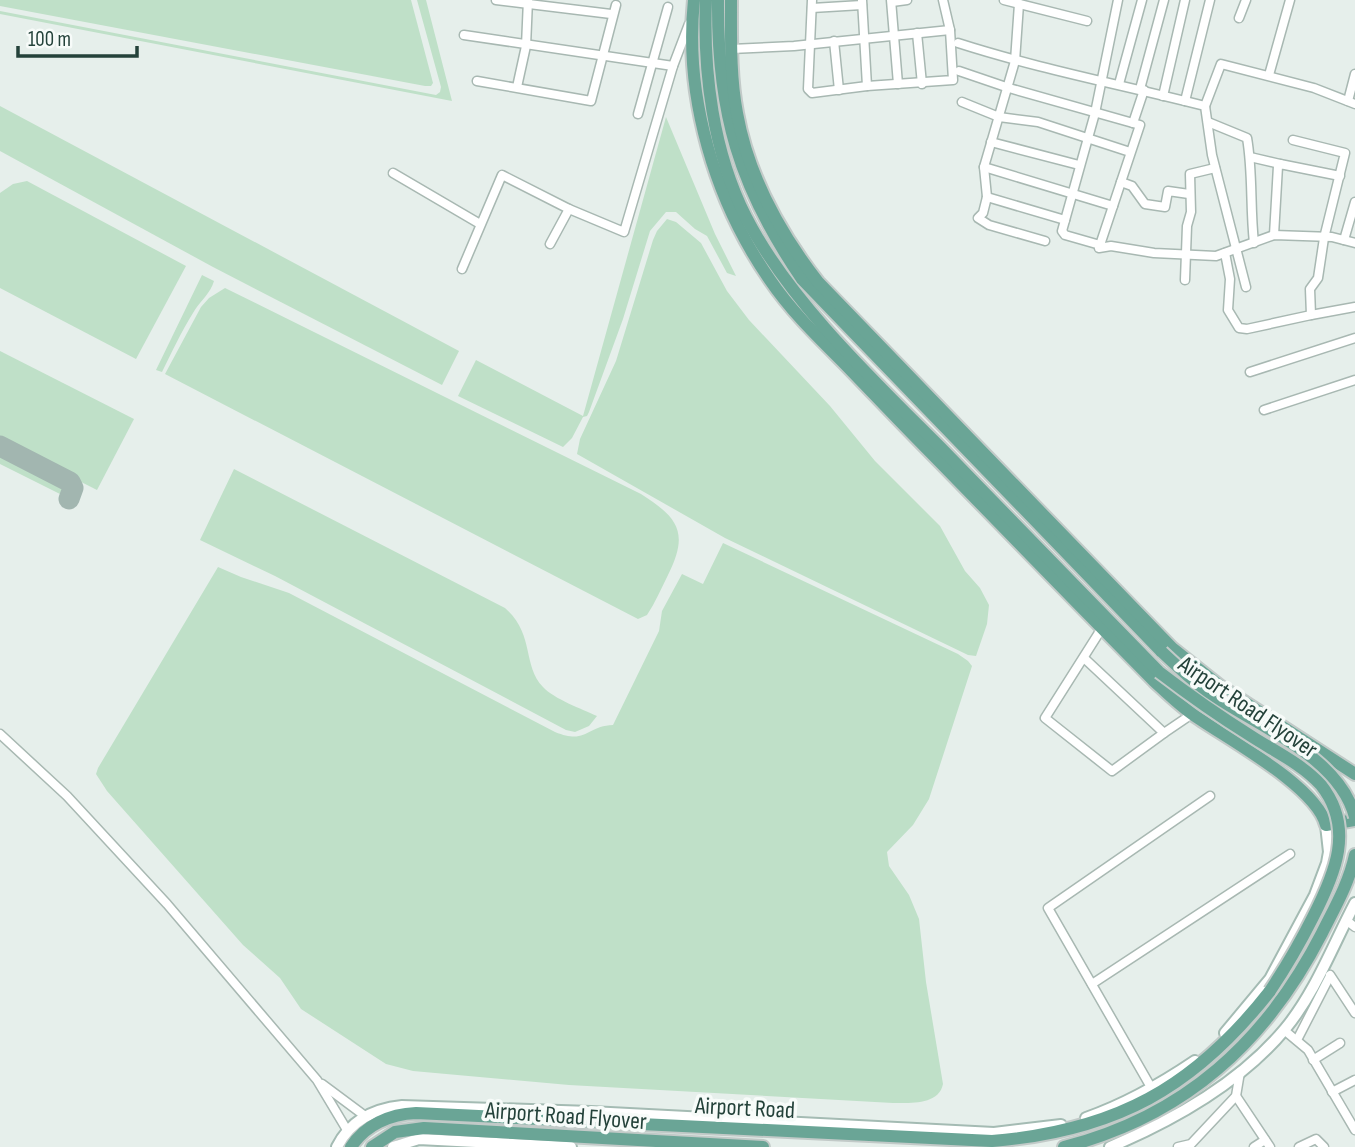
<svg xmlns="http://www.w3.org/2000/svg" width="1355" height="1147" font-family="'Sofia Sans Condensed',sans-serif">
	<rect width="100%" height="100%" fill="#e6efeb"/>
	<!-- green -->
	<g fill="#bfe0c8">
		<polygon points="0,0 411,0 433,83 431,86 425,86 0,6"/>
		<polygon points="417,0 426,0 452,101 0,14 0,11 436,95 440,92 441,87"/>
		<polygon points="0,106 459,351 442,385 213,267 0,151"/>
		<polygon points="666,117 715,234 736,276 727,273 707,236 695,229 676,212 666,212 650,231 623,319 589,412 587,416 583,417 572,438 563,447 458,396 476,360 583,416"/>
		<polygon points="27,181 186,266 136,359 0,288 0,193 13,184"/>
		<polygon points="667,219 676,222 701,243 727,291 749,320 830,406 875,461 940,526 965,571 980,588 989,605 987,624 976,656 968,655 725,538 577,454 580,439 616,361 653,240 657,231"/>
		<path d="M 202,275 L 214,281 C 211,293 199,302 193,313 C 181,332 172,352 162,372 L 156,370 Z"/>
		<path d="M 225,288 L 641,494 C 679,518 689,533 668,575 C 661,589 655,603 647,615 L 638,619 L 165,374 L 201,307 L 209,298 Z"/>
		<polygon points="0,351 134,419 97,490 0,441"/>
		<polygon points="0,451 59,482 65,489 62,495 0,464"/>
		<path d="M 234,469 L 505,608 C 535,634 522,665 543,687 C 554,699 582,709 597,716 L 589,726 L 575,732 L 566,730 L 275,576 L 200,540 Z"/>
		<path d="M 723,543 L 958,654 L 968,661 L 972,666 L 929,799 L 913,825 L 887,852 L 889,866 L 909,895 L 919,919 L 926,982 L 943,1084 C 939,1105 910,1103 893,1103 L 569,1085 L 413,1071 L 386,1064 L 301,1009 L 280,978 L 243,945 L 107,791 L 96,774 L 98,768 L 218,567 L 241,577 L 289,593 L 555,732 C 587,745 586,726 613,725 L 659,631 L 662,611 L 682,574 L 703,584 Z"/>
	</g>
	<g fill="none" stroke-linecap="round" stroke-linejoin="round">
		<!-- taxiway -->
		<polyline stroke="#a2b6b0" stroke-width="21" points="0,446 70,482 73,488 69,499"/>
		<!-- street casing -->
		<g stroke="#a8b8b2" stroke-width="11">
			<g id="street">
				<polyline points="496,0 611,14"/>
				<polyline points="812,0 808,89 812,93 867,86 953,80 950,30 943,0"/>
				<polyline points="862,0 867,86"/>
				<polyline points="891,0 898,84"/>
				<polyline points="1004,0 1087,21"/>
				<polyline points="892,2 907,0"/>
				<polyline points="1019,4 1015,61 984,167 987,197 983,213 978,218 989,225 1045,241"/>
				<polyline points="812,8 862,5"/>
				<polyline points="1239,18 1246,0"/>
				<polyline points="917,33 922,84"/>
				<polyline points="464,35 673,66"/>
				<polyline points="834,41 839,90"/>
				<path d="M 958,43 C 1039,69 1123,85 1205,106 L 1212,155 L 1246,287"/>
				<polyline points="731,49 794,46 950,30"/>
				<polyline points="959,71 1009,88 1140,125 1099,248 1111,246 1154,253 1216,256 1274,235 1332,237 1355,243"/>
				<polyline points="1269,75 1290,0"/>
				<polyline points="477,81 591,101 616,5"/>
				<polyline points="1119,84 1142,0"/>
				<polyline points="517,87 526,46 528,0"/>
				<polyline points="1140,89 1164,0"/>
				<polyline points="1163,96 1185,0"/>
				<polyline points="1185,101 1210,0"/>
				<polyline points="1348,101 1355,74"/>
				<polyline points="962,102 999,117 1038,122 1130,152"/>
				<polyline points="1205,106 1221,64 1314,88 1355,104"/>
				<polyline points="638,114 668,7"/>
				<path d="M 1208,122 L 1247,138 C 1253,172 1250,207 1254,243"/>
				<polyline points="1133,123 1144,90"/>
				<polyline points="991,142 1079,165"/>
				<polyline points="1250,157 1280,164"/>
				<polyline points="984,167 1113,206"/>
				<polyline points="393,173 480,224"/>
				<polyline points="1121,182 1132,186 1145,204 1165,207 1168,191 1189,194"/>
				<polyline points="987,197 1065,220"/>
				<polyline points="1274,235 1278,166 1280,164 1340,176"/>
				<polyline points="1344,240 1355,202"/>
				<polyline points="550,244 569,209"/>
				<polyline points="1100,245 1065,235 1062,231 1095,113 1118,0"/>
				<polyline points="1225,253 1230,279 1228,310 1239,328 1247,329 1311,315 1310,289 1318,278 1324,238 1345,153 1293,140"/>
				<polyline points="462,269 502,175 569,209 624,232 673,66 689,24"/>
				<polyline points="1185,280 1187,226 1191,212 1190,174 1215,168"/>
				<polyline points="1311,315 1355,307"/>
				<polyline points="1250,372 1355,338"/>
				<polyline points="1264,410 1355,380"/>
				<polyline points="1102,628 1045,718 1112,771 1164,733"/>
				<polyline points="1084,658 1164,733 1192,714"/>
				<polyline points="0,734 67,796 167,904 317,1080 347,1130"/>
				<polyline points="1346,920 1355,927"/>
				<polyline points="1330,975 1355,1013"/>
				<polyline points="1092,984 1290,854"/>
				<polyline points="1284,1030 1308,1050 1355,1130"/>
				<polyline points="1297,1040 1330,976"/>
				<polyline points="1313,1060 1340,1043"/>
				<polyline points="322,1084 365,1116"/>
				<polyline points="1152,1089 1048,908 1210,796"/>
				<polyline points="1332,1092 1355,1080"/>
				<polyline points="1236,1096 1270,1147"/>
				<polyline points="1178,1147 1191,1144 1236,1096 1240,1072"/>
				<polyline points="1254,1147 1265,1140"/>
				<polyline points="1299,1147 1316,1139 1324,1147"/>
			</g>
		</g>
		<!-- secondary casing -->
		<g stroke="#a4bbb3" stroke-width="14">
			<g id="secondary">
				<polyline points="1225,1033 1270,979 1315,895 1327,863 1329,852 1326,825"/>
				<path d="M 1086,1118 C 1126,1104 1161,1084 1195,1061"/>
				<path d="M 337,1147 C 350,1121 373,1109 402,1106 L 591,1112 L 994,1133 L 1061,1125"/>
				<polyline points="393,1147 419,1139 571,1147"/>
				<path d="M 1110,1147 C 1174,1120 1240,1083 1285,1029 C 1315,993 1333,945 1355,903"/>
			</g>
		</g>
		<!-- primary casing -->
		<g stroke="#c2cac8" stroke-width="16">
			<g id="primary">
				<path d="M 694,0 C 684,97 715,201 770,280 C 791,311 818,337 844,363 C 875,395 905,427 936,458 C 1008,532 1081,607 1154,681 C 1167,693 1180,706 1195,716 C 1228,739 1316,786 1326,825 L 1355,820"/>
				<path d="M 706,0 C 703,72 713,152 746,217 C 789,301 874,381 941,448 C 1014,522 1086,597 1159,672"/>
				<path d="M 718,0 C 717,112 739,187 802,279 L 1162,652"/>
				<path d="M 731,0 C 731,38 730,76 737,113 C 748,175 780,233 818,282 L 1172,648 L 1221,687 L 1355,774"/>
				<path d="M 351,1147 C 365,1125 390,1114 416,1113 L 992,1141 C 1115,1131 1194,1088 1270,991"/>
				<polyline points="372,1147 395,1132 424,1128 763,1147"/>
				<path d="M 1064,1147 C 1185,1116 1266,1042 1322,933 C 1335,907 1349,883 1355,855"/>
			</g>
		</g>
		<!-- street -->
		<use href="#street" stroke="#fff" stroke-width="8"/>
		<!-- secondary -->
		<use href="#secondary" stroke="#fff" stroke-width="10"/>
		<!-- primary -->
		<use href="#primary" stroke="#6aa596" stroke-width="12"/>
		<!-- primary-bridge casing -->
		<g stroke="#c2cac8" stroke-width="16" stroke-linecap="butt">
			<g id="primary-bridge">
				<path d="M 1162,652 C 1179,668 1196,684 1216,697 C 1263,729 1339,757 1355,817"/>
				<path d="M 1159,672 C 1189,695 1219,716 1251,736 C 1274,751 1302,764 1321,785 C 1355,828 1335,874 1313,917 C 1300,943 1286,967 1270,991"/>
			</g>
		</g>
		<!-- primary-bridge -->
		<use href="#primary-bridge" stroke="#6aa596" stroke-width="12"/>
	</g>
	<g text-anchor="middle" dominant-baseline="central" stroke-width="7" stroke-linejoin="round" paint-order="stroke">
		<!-- street labels -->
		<g font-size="24" fill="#24423a" stroke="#f7fbf9">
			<text transform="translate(1248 707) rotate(34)">Airport Road Flyover</text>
			<text transform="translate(745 1108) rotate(3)">Airport Road</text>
			<text transform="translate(566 1116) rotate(4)">Airport Road Flyover</text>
		</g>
	</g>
	<!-- scale -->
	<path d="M18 46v10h119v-10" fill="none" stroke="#24423a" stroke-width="3.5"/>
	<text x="28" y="46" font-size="21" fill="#24423a" stroke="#f7fbf9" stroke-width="5" paint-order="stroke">100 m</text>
</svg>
